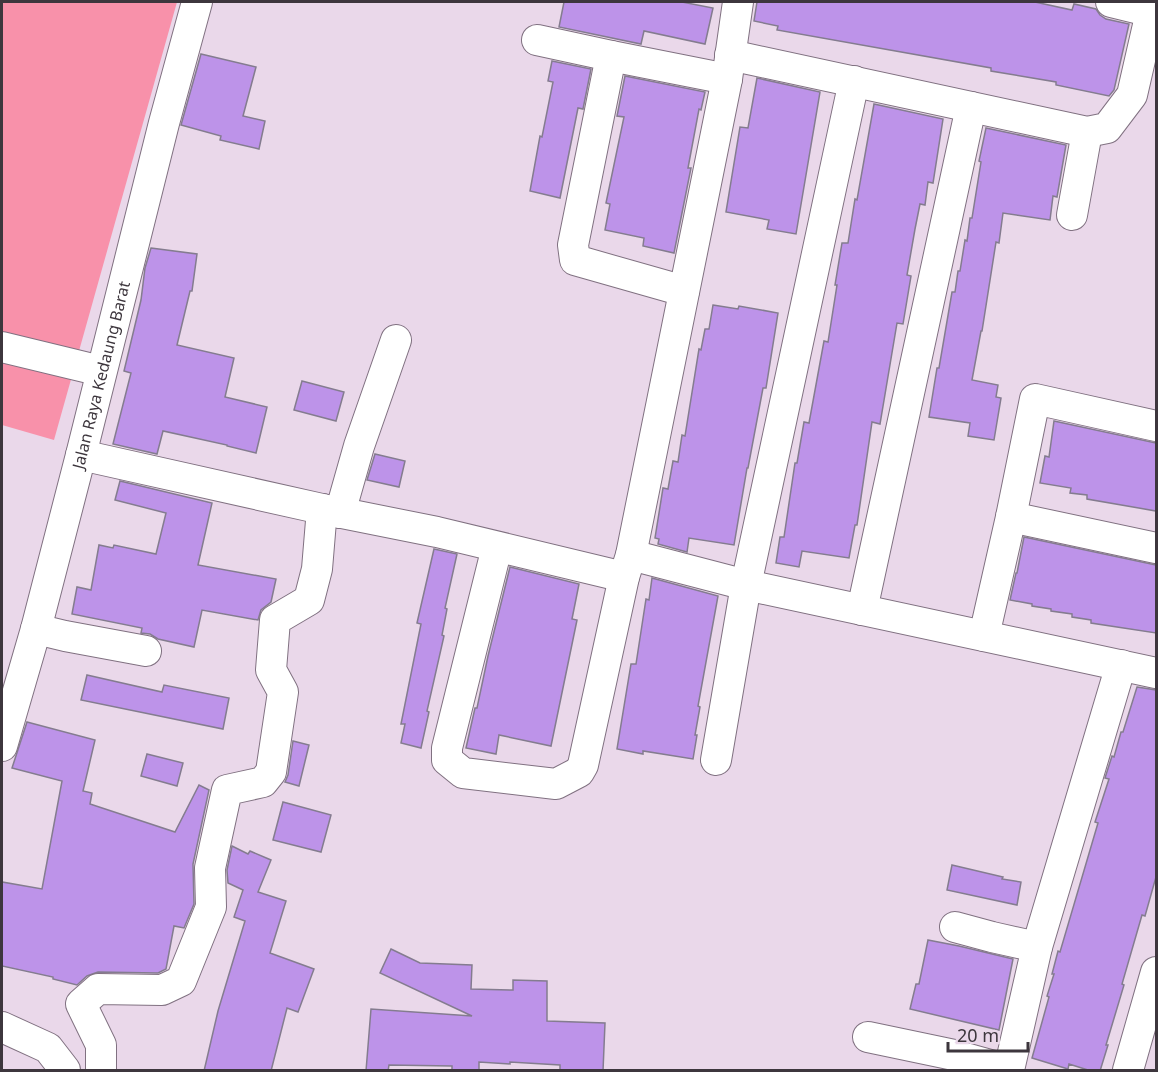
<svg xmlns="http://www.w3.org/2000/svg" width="1158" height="1072" font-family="'Noto Sans',sans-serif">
	<rect width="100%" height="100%" fill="#ead8ea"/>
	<!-- green -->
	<polygon fill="#f891aa" points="2,2 177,2 54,440 2,425"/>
	<!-- building -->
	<g fill="#bd93e9" stroke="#847c8f" stroke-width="1.5">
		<polygon points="564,2 682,2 713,8 705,44 644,31 641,44 559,27"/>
		<polygon points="757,2 1035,2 1072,10 1074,4 1096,9 1100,15 1106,19 1129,24 1114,90 1109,96 1056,85 1056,82 991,71 991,68 777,30 778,26 754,21"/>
		<polygon points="201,54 256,67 243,116 265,121 259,149 220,140 221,136 181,125"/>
		<polygon points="552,61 591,69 583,109 578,108 560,198 530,191 540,136 542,137 553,82 548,81"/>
		<polygon points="625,76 705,92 701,110 699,109 688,168 691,168 674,253 643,246 644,238 605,230 610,204 606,203 624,117 617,116"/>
		<polygon points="757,78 820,92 796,234 767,229 769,220 726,212 740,127 748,128"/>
		<polygon points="874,104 943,119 933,183 928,182 925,205 920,204 915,229 907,275 911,276 903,324 897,323 880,424 872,422 857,525 855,525 849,558 802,551 799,567 776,563 780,537 784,537 795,463 797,463 804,422 809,423 824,341 828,342 837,285 835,285 842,243 848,243 855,199 857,200"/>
		<polygon points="986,128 1066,145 1057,197 1053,196 1050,220 1003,213 999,243 996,242 982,331 981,331 972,380 998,385 996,397 1001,398 994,440 968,436 970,423 929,417 937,368 939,368 952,292 955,292 958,271 960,271 965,240 967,241 970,218 972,218 981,162 979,161"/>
		<polygon points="151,248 197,254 192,291 190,291 177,345 234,358 225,397 267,407 256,453 227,446 227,445 163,431 157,454 113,444 131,373 124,371 141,300 145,268"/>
		<polygon points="713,305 738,309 739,306 778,313 766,388 763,388 748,468 747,468 734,545 689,538 687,552 658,544 659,539 655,538 663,488 668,489 673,461 678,462 682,435 685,436 699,349 701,350 705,329 709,329"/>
		<polygon points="302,381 344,392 336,421 294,410"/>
		<polygon points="1054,421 1156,443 1156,511 1087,499 1087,495 1070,493 1071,488 1040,483 1045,456 1049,457"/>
		<polygon points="375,454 405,461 399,487 367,480"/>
		<polygon points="120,481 212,503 198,565 276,579 271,602 261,610 258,620 202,610 194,647 158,639 150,634 141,633 142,628 72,614 77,587 91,590 99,545 113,548 114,545 156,554 166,513 115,500"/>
		<polygon points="1024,537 1156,565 1156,633 1091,623 1091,620 1072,617 1072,614 1051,611 1051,609 1032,606 1032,604 1010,600 1016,573 1017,573"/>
		<polygon points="434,549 457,554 445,608 447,609 442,635 444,636 427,711 429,712 421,748 401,743 405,724 401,724 421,624 417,623"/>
		<polygon points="510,567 579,584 572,619 577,620 551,746 499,735 496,754 466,748 475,708 477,708 488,656"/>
		<polygon points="652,578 718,596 698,706 700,707 695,735 697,735 693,759 643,751 643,754 617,749 631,664 636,664 646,599 649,600"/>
		<polygon points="87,675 162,692 164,685 229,698 223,729 81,700"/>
		<polygon points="1137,687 1156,690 1156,877 1145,916 1142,915 1122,984 1124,985 1106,1045 1108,1045 1100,1071 1091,1071 1069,1064 1068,1069 1032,1058 1049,997 1047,996 1054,974 1052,974 1058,951 1060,952 1098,823 1095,822 1109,779 1105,778 1112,756 1114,757 1121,732 1123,732"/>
		<polygon points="27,722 95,740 83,791 92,793 90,804 175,832 199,785 209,790 193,864 194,904 184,928 174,926 166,969 158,973 98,972 87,976 77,985 53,979 53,977 2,966 2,882 42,889 62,781 12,768"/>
		<polygon points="293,741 309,745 299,786 285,782 288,775"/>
		<polygon points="147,754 183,763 177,786 141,776"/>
		<polygon points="283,802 331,815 321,852 273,840"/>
		<polygon points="232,846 248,854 250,851 271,860 258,892 286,901 270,953 314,969 298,1012 287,1008 271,1071 204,1071 218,1011 245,921 234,917 243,890 228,883 227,870"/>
		<polygon points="952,865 1003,877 1002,879 1021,882 1017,905 947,890"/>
		<polygon points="928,940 959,946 1013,959 999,1030 910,1009 916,984 919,984"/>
		<polygon points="391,949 420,963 472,965 471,989 513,990 513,980 547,981 547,1021 605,1023 603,1071 560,1071 560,1065 510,1062 510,1064 479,1062 479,1071 452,1071 452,1066 389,1065 388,1071 366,1071 371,1009 472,1016 380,973"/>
	</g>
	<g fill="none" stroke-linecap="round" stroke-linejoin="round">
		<!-- minor casing -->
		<g stroke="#807181" stroke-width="32">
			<g id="minor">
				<polyline points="1111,2 1156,13"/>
				<polyline points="537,40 611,56 727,79"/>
				<polyline points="730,55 1087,132 1107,128 1132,95 1151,12"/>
				<polyline points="611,56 573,245 575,260 684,291"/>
				<polyline points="1072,215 1087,132"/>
				<polyline points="2,347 101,371"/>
				<polyline points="81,455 322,509 437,532 624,577"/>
				<polyline points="340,513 359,446 396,340"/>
				<polyline points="1011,517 1156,548"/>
				<polyline points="497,547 447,748 447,760 463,773 556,784 579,772 583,765 624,577 631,555 727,79 738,2"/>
				<polyline points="631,555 746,585 1156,673"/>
				<polyline points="862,610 971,107"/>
				<polyline points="36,629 65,636 146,651"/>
				<polyline points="984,636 1011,517 1035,399 1156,426"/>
				<path id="s1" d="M 2,746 L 36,629 L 81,455 L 164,123 L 197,2"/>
				<polyline points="716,760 746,585 854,81"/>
				<polyline points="955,927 992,937 1037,947"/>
				<polyline points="2,1027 48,1048 65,1070"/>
				<polyline points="868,1037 954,1055 1008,1070"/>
				<polyline points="101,1070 101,1045 81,1004 98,989 162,990 181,981 211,907 210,868 227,790 263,782 271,772 283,692 271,670 275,620 309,600 317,569 322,509"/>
				<polyline points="1009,1070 1037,947 1121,665"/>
				<polyline points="1128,1070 1156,972"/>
			</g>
		</g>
		<!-- minor -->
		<use href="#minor" stroke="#fff" stroke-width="30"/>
	</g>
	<g text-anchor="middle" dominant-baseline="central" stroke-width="4.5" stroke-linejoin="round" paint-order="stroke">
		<!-- street labels -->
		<g font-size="16" fill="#3d363d" stroke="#ead8ea">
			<text stroke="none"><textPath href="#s1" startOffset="384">Jalan Raya Kedaung Barat</textPath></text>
		</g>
	</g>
	<!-- border -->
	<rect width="1158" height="1072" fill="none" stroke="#3d363d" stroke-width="6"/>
	<!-- scale -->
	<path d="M948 1042v9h80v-9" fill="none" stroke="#3d363d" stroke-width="3"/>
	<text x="957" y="1042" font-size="18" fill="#3d363d" stroke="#ead8ea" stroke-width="4.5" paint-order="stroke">20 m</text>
</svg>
